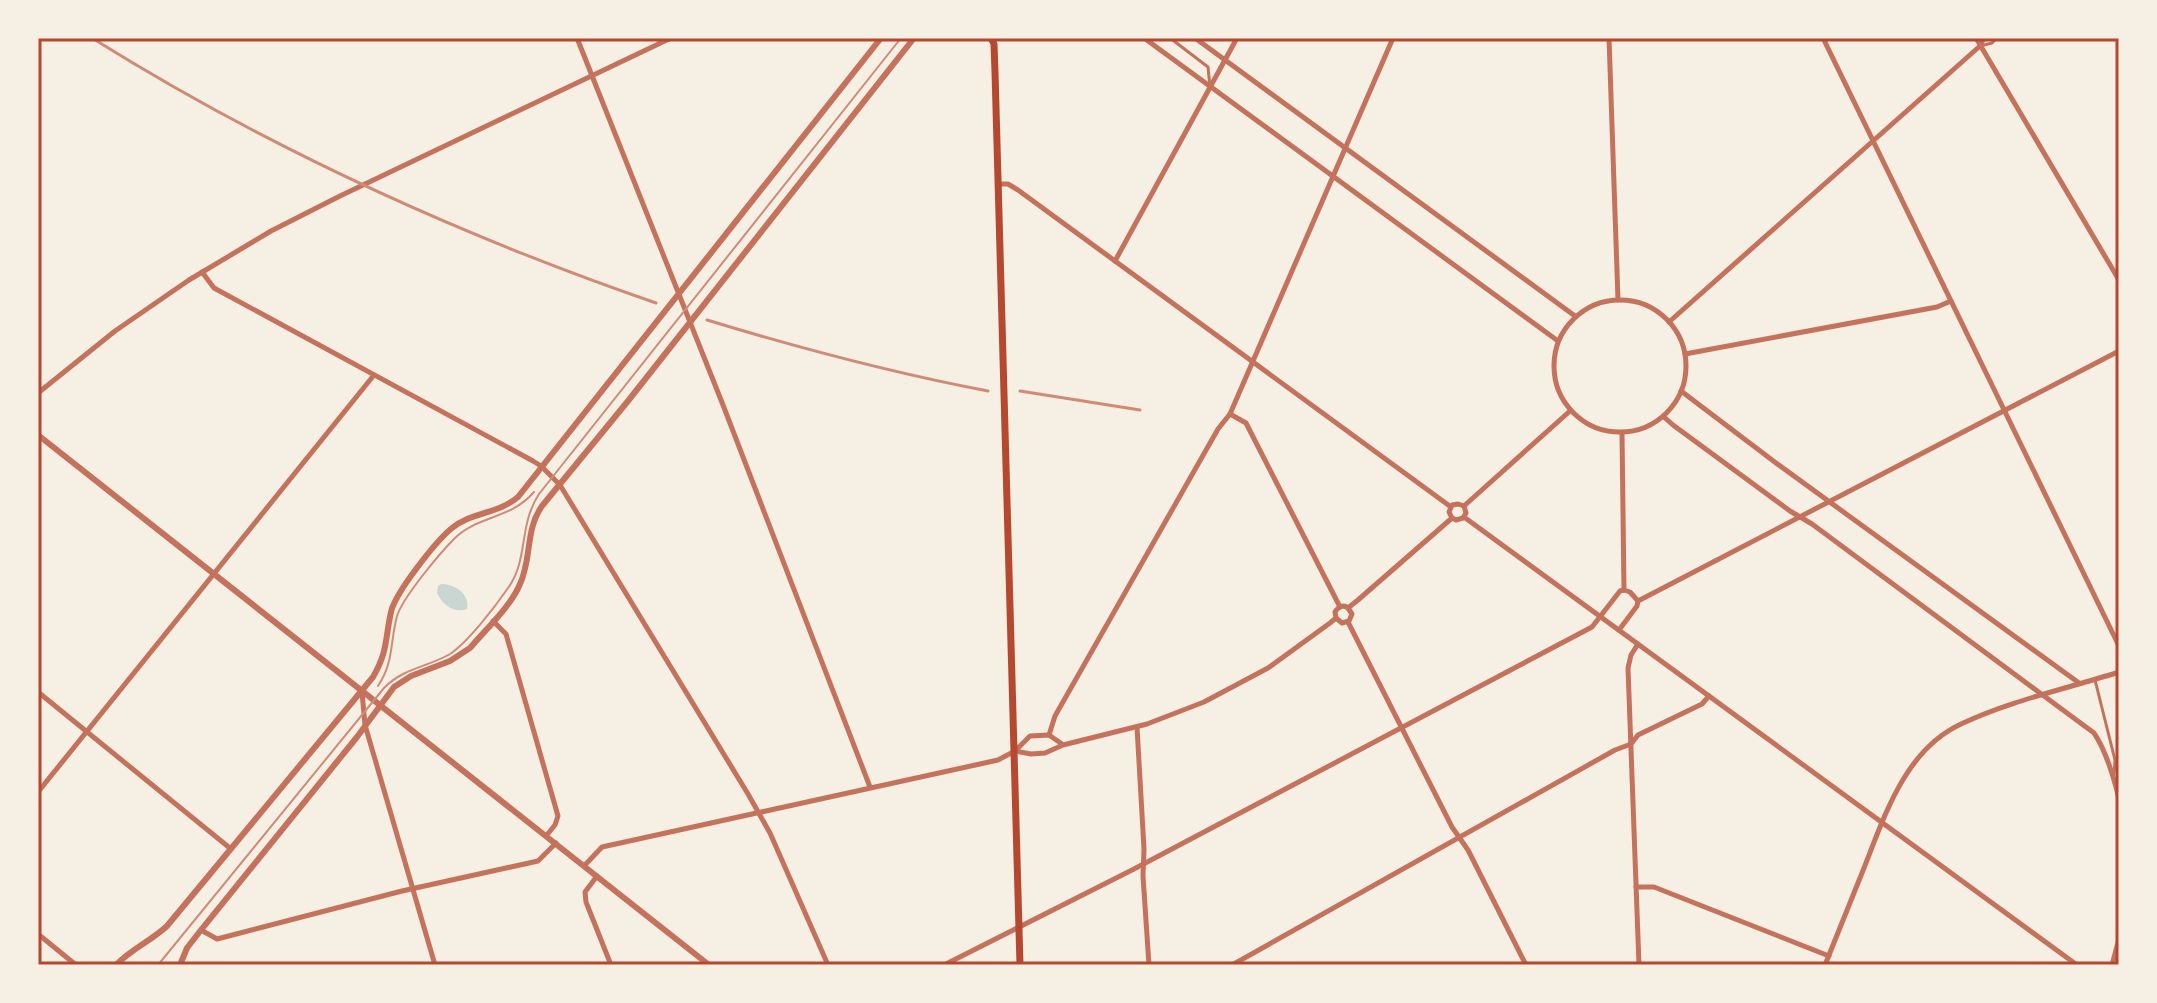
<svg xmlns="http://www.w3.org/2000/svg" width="2157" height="1003" font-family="'IBM Plex Sans',sans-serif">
	<rect width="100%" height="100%" fill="#f6efe4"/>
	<!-- water -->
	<path fill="#c9d6d2" d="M 441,584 C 455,584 470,594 467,609 C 454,614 442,604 437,593 L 438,586 Z"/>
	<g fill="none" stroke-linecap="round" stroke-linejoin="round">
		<!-- service -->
		<g stroke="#c5725c" stroke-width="3">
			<polyline points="1170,38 1208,67 1210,87"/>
			<polyline points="1980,46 1992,43 1997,38"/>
			<polyline points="2095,680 2115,760 2114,774"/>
		</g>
		<!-- minor -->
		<g stroke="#c5725c" stroke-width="5">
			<polyline points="577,38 723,405 870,787"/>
			<polyline points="1144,38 1558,341"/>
			<polyline points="1195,38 1575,316"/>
			<polyline points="1609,38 1618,300"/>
			<polyline points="1823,38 2119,646"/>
			<polyline points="1976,38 2119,280"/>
			<polyline points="998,184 1008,184 1018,190 1451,507"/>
			<polyline points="1115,261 1237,38"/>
			<polyline points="202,272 214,288 533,461 541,466 560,485 748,794 770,833 828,965"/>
			<circle cx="1620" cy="366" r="66"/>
			<polyline points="1669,322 1980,46 1984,38"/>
			<polyline points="1685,354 1937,307 1951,301"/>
			<polyline points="1681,391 1776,463 2079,683"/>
			<polyline points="38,393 115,331 189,280 271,231 340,196 671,38"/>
			<polyline points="1230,414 1246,423 1340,607"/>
			<path d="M 1664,417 L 1673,425 L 1790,511 L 1812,524 L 2094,733 C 2106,751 2114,778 2119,799"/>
			<polyline points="1622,433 1624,590"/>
			<polyline points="1464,517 2077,965"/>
			<polyline points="1452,518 1456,520 1463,518 1466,513 1464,506"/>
			<polyline points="1624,590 1630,592 1638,601"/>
			<polyline points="1336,618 1342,623 1349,621 1352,614 1348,608"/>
			<polyline points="493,621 506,634 558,816 555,825 546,836"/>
			<polyline points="1348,622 1452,827 1468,850 1526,965"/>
			<polyline points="1619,630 1637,606 1638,601 2119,351"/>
			<polyline points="1638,644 1631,655 1628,668 1639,965"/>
			<polyline points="38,692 231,849"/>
			<polyline points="362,692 365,725 435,965"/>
			<polyline points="1137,727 1144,849 1143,876 1149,965"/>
			<polyline points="1049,735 1055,716 1218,429 1230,414 1393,38"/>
			<path d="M 1015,751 L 1031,754 L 1045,753 L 1063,745 L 1147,724 L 1204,702 L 1268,668 L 1330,623 L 1336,618 L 1335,612 C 1338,607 1343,604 1348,608 L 1358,600 L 1452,518 L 1449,512 L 1452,505 L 1458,504 L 1464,506 L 1570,411"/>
			<polyline points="38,792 374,375"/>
			<polyline points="584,866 602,847 998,760 1015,751 1030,736 1049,735 1062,744"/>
			<polyline points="597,876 585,892 586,902 611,965"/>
			<polyline points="1636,887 1654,887 1829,956"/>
			<polyline points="201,930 217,939 402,891 538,861 556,843"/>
			<polyline points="38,934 76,965"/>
			<polyline points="944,965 1134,869 1592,627 1620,591 1624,590"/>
			<polyline points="1232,965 1615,750 1631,744 1638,735 1702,704 1709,696"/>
			<path d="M 1825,965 C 1838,933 1851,900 1864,868 C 1885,815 1905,750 1961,724 C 2012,700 2066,689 2119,672"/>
			<polyline points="2112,965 2119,939"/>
		</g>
		<!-- tertiary -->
		<g stroke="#c5725c" stroke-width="6">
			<polyline points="38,435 709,965"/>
			<path d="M 116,965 C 131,949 151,941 167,926 L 373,677 C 388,651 385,639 391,612 C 395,593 436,541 452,528 C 471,512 498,514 518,497 L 881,38"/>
			<path d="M 180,965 L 187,948 L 201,930 L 357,737 L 394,687 L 411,676 L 450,661 L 470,648 C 486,629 511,606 520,584 C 532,558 525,530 542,506 L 628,401 L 914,38"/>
		</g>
		<!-- secondary -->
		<polyline stroke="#b5482f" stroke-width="7" points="991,38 994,44 995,72 1020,965"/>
		<!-- tram -->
		<g stroke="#cf8b77" stroke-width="2">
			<path d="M 378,686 C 394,662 390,642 397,616 C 403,597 440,553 455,538 C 477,516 511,519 534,492"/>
			<path d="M 158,965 L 384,688 C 403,668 428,667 450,654 C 468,642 495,607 508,588 C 529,559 518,526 539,494 L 901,38"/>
		</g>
		<!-- rail -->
		<g stroke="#cf8b77" stroke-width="3">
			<path d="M 92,38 C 268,148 459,235 656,303"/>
			<path d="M 707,320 C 799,348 893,373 988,391"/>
			<polyline points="1020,391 1140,410"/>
		</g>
	</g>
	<!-- border -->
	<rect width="2157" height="1003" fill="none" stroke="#f6efe4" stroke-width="80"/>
	<rect x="40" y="40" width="2077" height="923" fill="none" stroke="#b5482f" stroke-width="3"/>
</svg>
